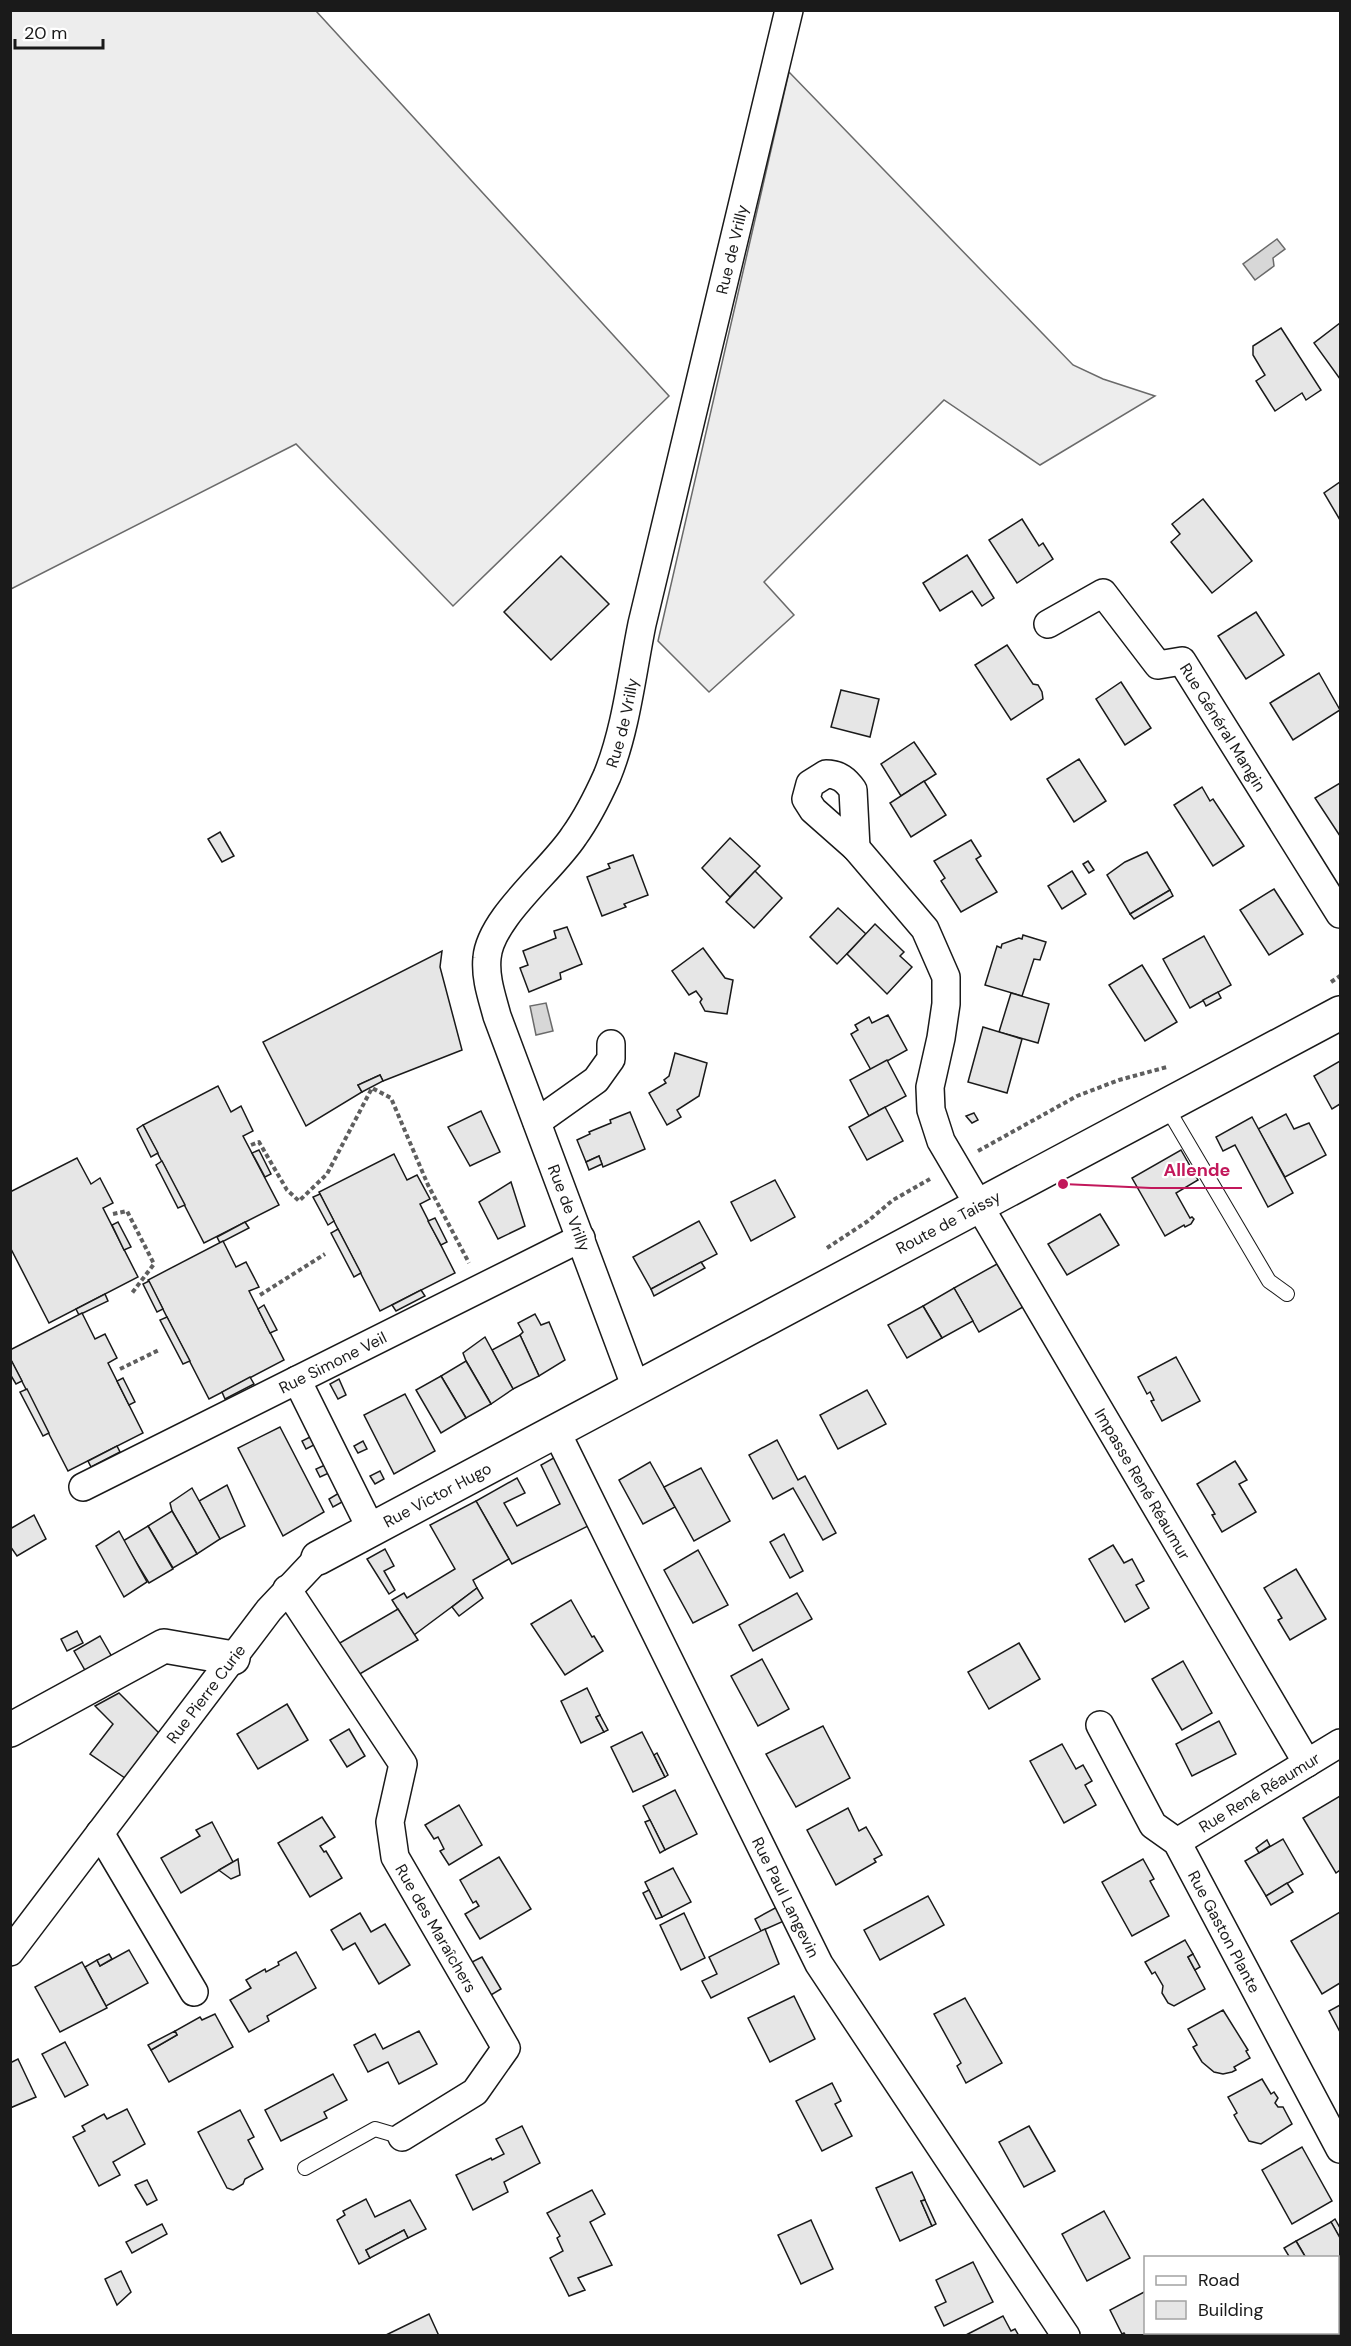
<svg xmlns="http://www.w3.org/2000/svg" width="1351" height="2346" font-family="'DM Sans',sans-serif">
	<rect width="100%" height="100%" fill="#fff"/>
	<!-- built -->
	<g fill="#ededed" stroke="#6a6a6a" stroke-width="1.5">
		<polygon points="11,10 316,11 669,396 453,606 296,444 11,589"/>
		<polygon points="789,72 1073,365 1103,379 1155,396 1040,465 944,400 764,582 794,615 709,692 658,641"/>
	</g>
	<!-- water -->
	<g fill="#d7d7d7" stroke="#6a6a6a" stroke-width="1.5">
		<polygon points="1277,239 1285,249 1273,258 1274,266 1255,280 1243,264"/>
		<polygon points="546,1003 553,1031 536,1035 530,1006"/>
	</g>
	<!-- building -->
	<g fill="#e6e6e6" stroke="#1a1a1a" stroke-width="1.5">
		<polygon points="1340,323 1340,379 1314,343"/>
		<polygon points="1281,328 1321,390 1306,400 1302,393 1275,411 1256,381 1265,375 1253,355 1253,346"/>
		<polygon points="1340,482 1340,520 1324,493"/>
		<polygon points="1203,499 1252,561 1212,593 1171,542 1180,534 1172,524"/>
		<polygon points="1022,519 1039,546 1043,543 1053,559 1017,583 989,540"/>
		<polygon points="967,555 994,598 982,606 972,591 940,611 923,583"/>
		<polygon points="561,556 609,604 551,660 504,612"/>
		<polygon points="1256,612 1284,655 1246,679 1218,636"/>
		<polygon points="1007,645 1033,684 1038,685 1042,692 1043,699 1011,720 975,665"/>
		<polygon points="1319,673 1340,710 1293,740 1270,703"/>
		<polygon points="1121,682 1151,728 1125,745 1096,699"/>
		<polygon points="841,690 879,699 870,737 831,727"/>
		<polygon points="914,742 936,774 901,796 881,764"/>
		<polygon points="1079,759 1106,801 1074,822 1047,779"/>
		<polygon points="924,781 946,815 911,837 890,803"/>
		<polygon points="1340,783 1340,836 1315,798"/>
		<polygon points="1202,787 1210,801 1213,799 1244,846 1213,866 1174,805"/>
		<polygon points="220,832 234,856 222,862 208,839"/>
		<polygon points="730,838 760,866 730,897 702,868"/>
		<polygon points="971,840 981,856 976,859 997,892 961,912 941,881 945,878 934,861"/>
		<polygon points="1147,852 1170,890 1130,914 1107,875 1125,862"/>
		<polygon points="633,855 648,895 624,904 626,907 602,916 587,877 610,868 608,864"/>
		<polygon points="1088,861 1094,870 1089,873 1083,864"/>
		<polygon points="755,871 782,898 754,928 726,902"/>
		<polygon points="1072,871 1086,894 1062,909 1048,886"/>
		<polygon points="1274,889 1303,934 1269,955 1240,910"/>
		<polygon points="1170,890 1173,896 1134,919 1130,914"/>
		<polygon points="838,908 866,934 837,964 810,937"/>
		<polygon points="875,924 904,952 900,956 912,967 887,994 847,954"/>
		<polygon points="567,927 582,964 560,973 561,979 529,992 520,968 528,965 523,951 556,938 554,931"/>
		<polygon points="1023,935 1046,942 1040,960 1034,959 1022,996 985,985 997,946 1001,948 1002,944 1019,938 1022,939"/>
		<polygon points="1204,936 1231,985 1190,1008 1163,959"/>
		<polygon points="703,948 725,978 733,980 727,1014 705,1011 700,1002 702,999 696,991 689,995 672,971"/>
		<polygon points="442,951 440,967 462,1050 383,1081 380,1075 358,1085 362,1092 306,1126 263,1042"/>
		<polygon points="1142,965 1177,1022 1145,1041 1109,985"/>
		<polygon points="1218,992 1221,998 1206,1006 1203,1000"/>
		<polygon points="1011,993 1049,1004 1038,1043 999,1032"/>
		<polygon points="888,1015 907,1050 871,1070 851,1034 858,1030 855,1025 869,1017 872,1023"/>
		<polygon points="983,1027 1022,1039 1007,1093 968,1082"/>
		<polygon points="675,1053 707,1063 699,1096 677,1110 681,1117 667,1125 649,1093 666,1083 664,1080 669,1076"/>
		<polygon points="887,1060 906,1096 869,1116 850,1080"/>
		<polygon points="1340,1061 1340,1104 1332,1109 1314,1076"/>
		<polygon points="380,1075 383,1081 362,1092 358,1085"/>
		<polygon points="218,1086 231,1112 241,1106 253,1131 243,1136 279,1205 204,1243 143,1125"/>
		<polygon points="885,1107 903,1141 867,1160 849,1127"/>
		<polygon points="481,1111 500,1152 470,1166 448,1127"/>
		<polygon points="630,1112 645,1149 603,1167 599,1156 586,1162 577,1140 590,1134 589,1132 611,1123 610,1120"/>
		<polygon points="974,1113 978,1120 972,1123 966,1116"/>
		<polygon points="1286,1114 1294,1129 1309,1123 1326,1155 1285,1177 1258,1129"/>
		<polygon points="1252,1117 1293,1193 1268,1207 1235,1145 1223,1151 1216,1137"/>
		<polygon points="143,1125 158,1153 151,1157 137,1129"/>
		<polygon points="259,1150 271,1174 265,1177 252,1153"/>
		<polygon points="1181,1150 1198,1180 1176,1193 1190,1218 1192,1217 1194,1219 1191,1224 1185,1227 1184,1225 1165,1236 1132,1178"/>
		<polygon points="394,1154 407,1180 417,1175 430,1199 420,1204 455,1273 380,1311 319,1192"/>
		<polygon points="599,1156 602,1164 589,1170 586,1162"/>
		<polygon points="77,1158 91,1184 100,1178 113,1203 103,1208 138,1277 49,1323 10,1247 10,1192"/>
		<polygon points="162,1161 185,1205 178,1208 156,1165"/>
		<polygon points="775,1180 795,1217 751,1241 731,1202"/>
		<polygon points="511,1182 525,1226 498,1239 479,1202"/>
		<polygon points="320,1194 334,1221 328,1225 313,1197"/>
		<polygon points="1100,1214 1119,1245 1067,1275 1048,1244"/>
		<polygon points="435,1218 447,1242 441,1245 428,1221"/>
		<polygon points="699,1221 717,1254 651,1289 633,1257"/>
		<polygon points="118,1222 131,1247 124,1250 112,1225"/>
		<polygon points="245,1222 249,1228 220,1243 217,1237"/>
		<polygon points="338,1229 361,1273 354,1277 331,1233"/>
		<polygon points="223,1241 236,1267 246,1262 259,1287 249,1291 284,1360 209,1399 148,1280"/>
		<polygon points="701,1262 705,1268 654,1296 651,1289"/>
		<polygon points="997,1264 1023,1307 979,1332 954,1288"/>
		<polygon points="149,1281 163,1309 157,1312 143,1284"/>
		<polygon points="954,1288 973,1321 942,1338 923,1306"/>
		<polygon points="421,1290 425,1296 396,1311 392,1305"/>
		<polygon points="105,1294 108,1301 79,1315 76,1309"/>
		<polygon points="264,1305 277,1330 270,1333 258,1309"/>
		<polygon points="923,1306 942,1338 907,1358 888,1325"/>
		<polygon points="82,1313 95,1339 105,1334 117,1358 108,1363 143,1433 68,1471 10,1358 10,1350"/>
		<polygon points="535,1314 541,1325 549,1322 565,1360 539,1376 520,1335 523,1332 518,1323"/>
		<polygon points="167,1317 190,1361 183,1364 160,1320"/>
		<polygon points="520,1335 539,1376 513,1389 492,1350"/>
		<polygon points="485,1337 513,1389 491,1404 466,1361 463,1353"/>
		<polygon points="1176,1357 1200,1401 1162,1421 1151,1401 1154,1400 1150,1392 1147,1394 1138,1377"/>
		<polygon points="10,1358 22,1381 16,1384 10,1374"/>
		<polygon points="466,1361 491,1404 466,1418 441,1376"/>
		<polygon points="441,1376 466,1418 441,1433 416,1390"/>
		<polygon points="250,1377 254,1384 225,1399 222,1392"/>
		<polygon points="123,1378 135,1402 129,1405 117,1381"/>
		<polygon points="339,1379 346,1395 338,1399 330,1384"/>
		<polygon points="27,1389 49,1433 43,1436 20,1392"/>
		<polygon points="867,1390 886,1424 838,1449 820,1415"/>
		<polygon points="405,1394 435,1451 394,1474 364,1415"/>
		<polygon points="280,1427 324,1512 283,1536 238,1448"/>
		<polygon points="310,1437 314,1445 306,1449 302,1441"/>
		<polygon points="777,1440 798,1480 805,1476 836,1533 823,1540 793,1488 773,1499 749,1455"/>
		<polygon points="363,1441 367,1449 358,1453 354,1446"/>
		<polygon points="117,1446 120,1452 91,1467 88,1461"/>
		<polygon points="559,1455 592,1524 512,1564 476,1501 517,1478 525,1493 504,1503 517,1526 560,1504 541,1465"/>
		<polygon points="1235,1461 1247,1480 1239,1484 1256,1512 1222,1532 1212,1515 1215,1514 1197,1484"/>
		<polygon points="650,1462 675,1507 643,1524 619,1480"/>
		<polygon points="325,1465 329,1473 320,1477 316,1469"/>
		<polygon points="701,1468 730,1521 694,1541 664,1487"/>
		<polygon points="380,1471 384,1479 375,1484 370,1476"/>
		<polygon points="227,1485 245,1526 220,1539 199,1501"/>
		<polygon points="192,1488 220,1539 197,1554 172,1511 170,1503"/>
		<polygon points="339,1493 344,1501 333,1507 329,1499"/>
		<polygon points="476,1501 509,1559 473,1580 477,1588 414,1635 392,1600 404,1593 407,1598 455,1569 430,1525"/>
		<polygon points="172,1511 197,1554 173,1568 148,1526"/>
		<polygon points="34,1515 46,1539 17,1556 10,1546 10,1529"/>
		<polygon points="148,1526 173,1569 149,1583 123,1541"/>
		<polygon points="119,1531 147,1582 124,1597 96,1546"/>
		<polygon points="784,1534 803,1571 790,1578 770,1542"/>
		<polygon points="1113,1545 1124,1563 1132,1559 1144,1581 1136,1585 1149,1608 1125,1622 1089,1559"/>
		<polygon points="385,1549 394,1566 384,1571 395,1590 389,1594 367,1559"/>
		<polygon points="698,1550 728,1605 693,1623 664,1570"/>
		<polygon points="1296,1569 1326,1619 1290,1640 1278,1620 1282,1618 1264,1588"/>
		<polygon points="477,1588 483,1598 459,1616 452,1607"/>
		<polygon points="797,1593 812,1619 753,1651 739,1625"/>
		<polygon points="571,1600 592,1637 594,1636 603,1651 565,1675 531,1624"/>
		<polygon points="398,1609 418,1640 358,1675 338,1644"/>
		<polygon points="77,1631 83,1643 67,1651 61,1639"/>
		<polygon points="100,1636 112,1657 86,1672 74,1651"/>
		<polygon points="1019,1643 1040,1679 989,1709 968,1672"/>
		<polygon points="762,1659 789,1709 758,1726 731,1676"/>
		<polygon points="1183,1661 1212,1713 1182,1730 1152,1679"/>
		<polygon points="587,1688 600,1715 596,1717 604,1732 581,1743 561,1701"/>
		<polygon points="119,1693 159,1733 125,1778 90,1754 113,1724 95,1706"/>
		<polygon points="287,1704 308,1740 258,1769 237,1734"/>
		<polygon points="600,1715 608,1730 604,1732 596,1717"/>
		<polygon points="1219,1721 1236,1754 1192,1776 1176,1744"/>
		<polygon points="823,1726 850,1778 796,1807 766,1754"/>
		<polygon points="349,1729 365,1756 347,1767 330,1740"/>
		<polygon points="642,1732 665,1777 633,1792 611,1747"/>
		<polygon points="1062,1744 1076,1769 1083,1765 1092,1781 1085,1785 1096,1805 1064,1823 1030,1761"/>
		<polygon points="657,1753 668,1775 665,1777 654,1755"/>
		<polygon points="675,1790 697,1834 665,1850 643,1806"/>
		<polygon points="1340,1796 1340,1870 1336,1873 1303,1818"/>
		<polygon points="459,1805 482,1845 449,1865 440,1851 444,1849 438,1837 434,1839 425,1825"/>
		<polygon points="848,1808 859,1831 866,1827 882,1855 874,1859 876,1862 836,1885 807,1830"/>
		<polygon points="322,1817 335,1837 320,1846 324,1852 326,1851 342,1878 310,1897 278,1843"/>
		<polygon points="650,1820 665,1850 660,1853 645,1822"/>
		<polygon points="212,1822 233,1862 181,1893 161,1858 200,1836 196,1830"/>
		<polygon points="1283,1839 1303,1874 1266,1896 1245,1861"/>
		<polygon points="1267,1840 1270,1846 1259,1853 1256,1848"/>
		<polygon points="499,1857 531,1909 480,1939 465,1914 479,1906 476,1901 473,1903 460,1880"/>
		<polygon points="238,1859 240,1875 231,1879 220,1871 219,1870"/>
		<polygon points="1143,1859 1154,1879 1150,1881 1169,1916 1132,1936 1102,1882"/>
		<polygon points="673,1868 691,1902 662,1917 645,1882"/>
		<polygon points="1287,1883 1293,1892 1271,1905 1266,1896"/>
		<polygon points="649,1890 662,1917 656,1919 643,1893"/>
		<polygon points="928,1896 944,1925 880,1960 864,1930"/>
		<polygon points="777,1907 784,1921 761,1931 755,1919"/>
		<polygon points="1340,1912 1340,1983 1322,1994 1291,1941"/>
		<polygon points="360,1913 371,1932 385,1924 410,1965 379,1984 355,1943 343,1950 331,1930"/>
		<polygon points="684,1913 705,1958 681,1970 660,1925"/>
		<polygon points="765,1929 779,1964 711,1998 702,1981 717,1974 709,1957"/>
		<polygon points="1185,1940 1193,1954 1188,1957 1205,1989 1174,2006 1168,2003 1162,1993 1163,1986 1155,1972 1152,1974 1145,1962"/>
		<polygon points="129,1950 148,1983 106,2006 85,1967 97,1960 100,1966"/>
		<polygon points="296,1952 316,1988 267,2016 269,2021 249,2032 230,2000 251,1988 246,1980 265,1969 266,1972 279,1965 278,1962"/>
		<polygon points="109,1954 112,1959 100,1966 97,1960"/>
		<polygon points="1193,1954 1200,1967 1195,1970 1188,1957"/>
		<polygon points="482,1957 501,1989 491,1995 472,1962"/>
		<polygon points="82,1962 107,2008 60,2032 35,1987"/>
		<polygon points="794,1996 815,2039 770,2062 748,2018"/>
		<polygon points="965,1998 1002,2063 966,2083 957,2066 961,2063 934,2014"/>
		<polygon points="1340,2005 1340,2032 1329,2011"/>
		<polygon points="1223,2010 1248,2050 1246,2051 1250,2058 1234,2067 1236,2070 1232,2072 1223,2074 1214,2072 1202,2062 1193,2047 1197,2045 1188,2029"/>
		<polygon points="215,2014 233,2047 169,2082 151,2050 177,2035 175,2031 200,2017 202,2020"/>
		<polygon points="175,2031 177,2035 151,2050 148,2045"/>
		<polygon points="419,2031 437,2064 399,2084 388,2062 368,2072 354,2045 375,2034 383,2049"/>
		<polygon points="65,2042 88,2085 65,2097 42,2054"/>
		<polygon points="18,2059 36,2097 10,2108 10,2063"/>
		<polygon points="333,2074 347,2100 324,2112 327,2118 281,2141 265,2110"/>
		<polygon points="1262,2079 1271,2094 1274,2092 1278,2098 1275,2103 1278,2107 1283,2107 1292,2124 1261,2144 1249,2141 1234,2115 1237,2113 1228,2097"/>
		<polygon points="832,2083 841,2101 835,2104 852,2136 822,2151 796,2101"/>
		<polygon points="127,2109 145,2144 113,2162 120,2175 99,2186 73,2137 85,2131 82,2126 104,2114 107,2119"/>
		<polygon points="240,2110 254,2137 248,2140 263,2169 245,2179 243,2184 233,2190 227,2188 198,2132"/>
		<polygon points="522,2126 540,2163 504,2182 508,2192 473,2210 456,2175 491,2158 492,2160 504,2154 496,2139"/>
		<polygon points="1029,2126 1055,2171 1024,2187 999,2142"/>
		<polygon points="1302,2147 1332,2201 1292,2224 1262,2170"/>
		<polygon points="912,2172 924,2197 925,2200 921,2201 932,2226 900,2241 876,2188"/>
		<polygon points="147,2180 157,2200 147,2205 135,2185"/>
		<polygon points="592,2190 605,2214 590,2222 612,2265 578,2278 585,2290 569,2296 550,2258 563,2251 557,2238 560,2236 547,2213"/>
		<polygon points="366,2199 375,2217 410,2200 426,2229 408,2238 404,2230 366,2250 370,2258 359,2264 337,2220 345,2215 343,2211"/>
		<polygon points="925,2200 936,2224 932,2226 921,2201"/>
		<polygon points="1104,2211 1130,2258 1087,2281 1062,2234"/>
		<polygon points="1335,2219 1340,2228 1340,2238 1331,2222"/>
		<polygon points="811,2220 833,2269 801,2284 778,2235"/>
		<polygon points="1331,2222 1340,2238 1340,2305 1338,2306 1338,2258 1306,2258 1296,2241"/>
		<polygon points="162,2224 167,2234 132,2253 126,2242"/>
		<polygon points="404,2230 408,2238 370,2258 366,2250"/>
		<polygon points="1296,2241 1306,2258 1290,2258 1284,2248"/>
		<polygon points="973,2262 993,2302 944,2326 935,2307 946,2302 936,2280"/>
		<polygon points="121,2271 131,2292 117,2305 105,2279"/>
		<polygon points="1146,2291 1146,2332 1170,2332 1172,2336 1126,2336 1124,2333 1122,2334 1110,2310"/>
		<polygon points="429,2314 439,2336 384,2336"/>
		<polygon points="1003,2316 1011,2331 1015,2329 1019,2336 964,2336"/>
		<polygon points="1338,2329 1340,2329 1340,2336 1316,2336 1338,2332"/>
	</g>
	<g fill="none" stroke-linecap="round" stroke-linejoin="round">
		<!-- service casing -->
		<g stroke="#1a1a1a" stroke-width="16">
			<g id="service">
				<polyline points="1166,1106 1269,1281 1287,1294"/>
				<polyline points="305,2168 375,2129 402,2137"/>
			</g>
		</g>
		<!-- minor casing -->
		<g stroke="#1a1a1a" stroke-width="30">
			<g id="minor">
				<path id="s1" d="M 1048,624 L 1103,593 L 1158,665 L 1182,661 L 1340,914"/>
				<path d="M 826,774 C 839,774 846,780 853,790 L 856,848 L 813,810 L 806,799 L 810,784 Z"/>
				<path id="s2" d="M 856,848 L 925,929 L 946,977 L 946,1004 L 941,1038 L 930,1087 L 931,1110 L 941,1141 L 1307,1763"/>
				<polyline points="537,1122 596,1080 611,1059 611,1044"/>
				<polyline points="297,1380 371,1529"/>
				<path id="s3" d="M 636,1388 L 497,1016 C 492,997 485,978 487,958 C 490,918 552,870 574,836 C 587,818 598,796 607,776 C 626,730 632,673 642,624 L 789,10"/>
				<path id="s4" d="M 556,1431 L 819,1964 L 1066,2336"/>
				<path id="s5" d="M 83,1487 L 581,1238"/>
				<path id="s6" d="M 287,1589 L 403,1764 L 390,1822 L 395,1857 L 506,2048 L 475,2092 L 402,2137"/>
				<path id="s7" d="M 1100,1725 L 1153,1825 L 1177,1842 L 1340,2149"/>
				<polyline points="100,1833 194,1992"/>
				<path id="s8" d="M 1177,1842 L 1340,1743"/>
				<path id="s9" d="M 10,1952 L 269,1610 L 318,1558"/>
			</g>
		</g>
		<!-- tertiary casing -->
		<g stroke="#1a1a1a" stroke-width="36">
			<g id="tertiary">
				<path id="s10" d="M 318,1558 L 1340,1013"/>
				<polyline points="10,1730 164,1646 233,1658"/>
			</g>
		</g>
		<!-- path -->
		<g stroke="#5f5f5f" stroke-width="4" stroke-dasharray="4.5 3" stroke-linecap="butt">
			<polyline points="1331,982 1340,976"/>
			<polyline points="251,1145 259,1142 287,1190 299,1201 327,1174 372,1088 391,1098 428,1185 469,1263"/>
			<polyline points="978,1151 1077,1096 1119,1080 1167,1067"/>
			<polyline points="113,1214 127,1211 154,1264 132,1293"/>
			<polyline points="827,1248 868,1221 893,1200 930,1179"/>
			<polyline points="260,1295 325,1254"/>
			<polyline points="120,1369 159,1350"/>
		</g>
		<!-- service -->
		<use href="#service" stroke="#fff" stroke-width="14"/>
		<!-- minor -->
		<use href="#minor" stroke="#fff" stroke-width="27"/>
		<!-- tertiary -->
		<use href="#tertiary" stroke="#fff" stroke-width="33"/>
	</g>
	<g text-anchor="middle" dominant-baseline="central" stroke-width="4.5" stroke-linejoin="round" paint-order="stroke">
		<!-- street labels -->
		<g font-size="16" fill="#1a1a1a" stroke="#fff">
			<text stroke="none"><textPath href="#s3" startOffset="1218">Rue de Vrilly</textPath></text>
			<text stroke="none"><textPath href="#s3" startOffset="732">Rue de Vrilly</textPath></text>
			<text stroke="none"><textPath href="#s1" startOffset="256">Rue Général Mangin</textPath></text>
			<text transform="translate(569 1208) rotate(69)">Rue de Vrilly</text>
			<text stroke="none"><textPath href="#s10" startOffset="714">Route de Taissy</textPath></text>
			<text stroke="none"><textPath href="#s5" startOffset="279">Rue Simone Veil</textPath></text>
			<text stroke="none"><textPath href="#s2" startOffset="724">Impasse René Réaumur</textPath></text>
			<text stroke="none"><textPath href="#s10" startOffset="135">Rue Victor Hugo</textPath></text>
			<text stroke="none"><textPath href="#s9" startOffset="324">Rue Pierre Curie</textPath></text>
			<text stroke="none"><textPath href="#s8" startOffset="96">Rue René Réaumur</textPath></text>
			<text stroke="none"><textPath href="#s4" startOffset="520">Rue Paul Langevin</textPath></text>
			<text stroke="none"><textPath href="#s6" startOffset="387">Rue des Maraîchers</textPath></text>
			<text stroke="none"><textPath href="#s7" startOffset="244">Rue Gaston Plante</textPath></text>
		</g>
	</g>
	<!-- callouts -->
	<path fill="none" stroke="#c2185b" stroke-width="2" d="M1063 1184L1151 1188H1242"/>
	<circle fill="#c2185b" stroke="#fff" stroke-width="2" cx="1063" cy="1184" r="6"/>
	<g font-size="18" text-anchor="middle" font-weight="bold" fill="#c2185b" stroke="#fff" stroke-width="4.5" stroke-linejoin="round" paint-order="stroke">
		<text x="1197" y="1176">Allende</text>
	</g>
	<!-- border -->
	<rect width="1351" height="2346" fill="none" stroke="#1a1a1a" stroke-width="24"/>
	<!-- legend -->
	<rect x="1144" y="2256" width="195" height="78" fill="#ffffff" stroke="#a3a3a3" stroke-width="1.5"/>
	<rect x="1156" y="2276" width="30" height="9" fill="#ffffff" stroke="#a3a3a3" stroke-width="1.5"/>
	<text x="1198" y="2286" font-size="18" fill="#1a1a1a">Road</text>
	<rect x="1156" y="2301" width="30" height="18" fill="#e6e6e6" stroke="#a3a3a3" stroke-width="1.5"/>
	<text x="1198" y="2316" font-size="18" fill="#1a1a1a">Building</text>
	<!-- scale -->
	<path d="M15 39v9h88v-9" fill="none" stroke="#1a1a1a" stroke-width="3"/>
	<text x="24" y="39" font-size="18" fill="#1a1a1a" stroke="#ffffff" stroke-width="4.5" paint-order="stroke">20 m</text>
</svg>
